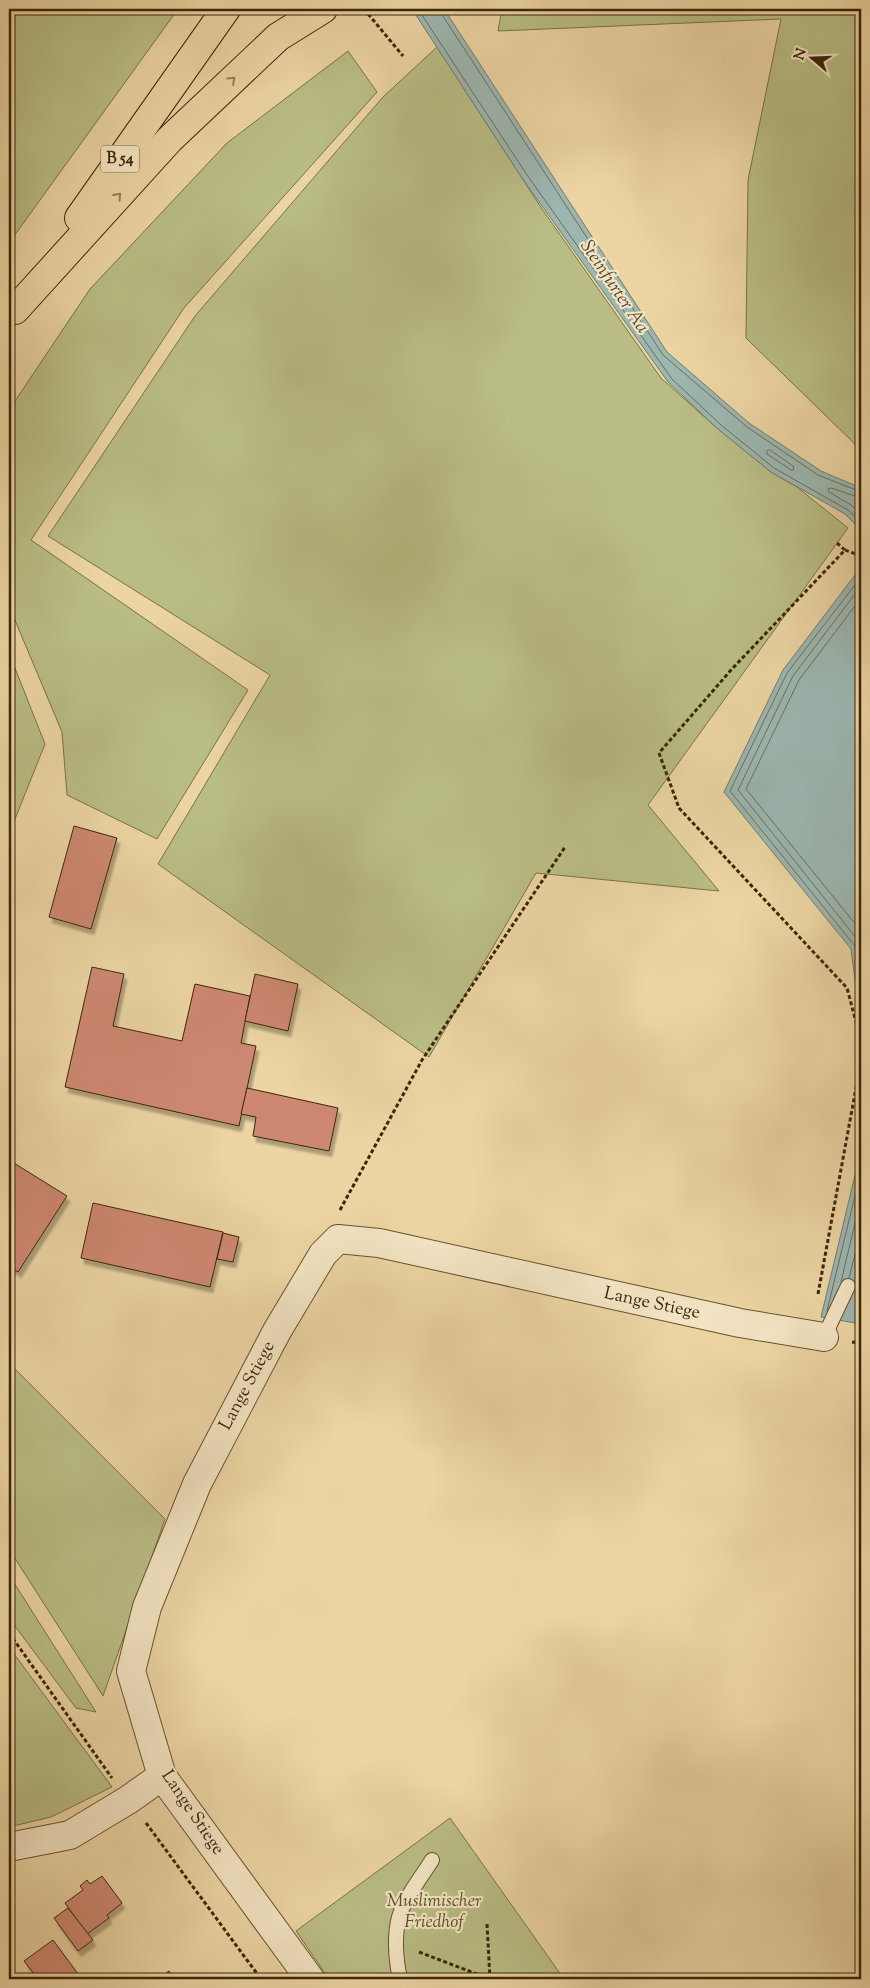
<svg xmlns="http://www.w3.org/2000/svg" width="870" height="1988" font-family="'Sorts Mill Goudy',serif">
	<defs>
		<filter id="shadow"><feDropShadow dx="3" dy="5.5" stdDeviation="1" flood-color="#0004"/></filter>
	</defs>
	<rect width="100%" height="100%" fill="#ecd5a3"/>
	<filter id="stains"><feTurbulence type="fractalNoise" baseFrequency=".004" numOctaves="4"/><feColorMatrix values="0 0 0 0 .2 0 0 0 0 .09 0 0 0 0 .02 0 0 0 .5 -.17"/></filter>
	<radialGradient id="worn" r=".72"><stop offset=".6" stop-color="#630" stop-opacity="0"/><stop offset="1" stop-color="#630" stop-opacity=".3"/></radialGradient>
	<!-- green -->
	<g fill="#b9bd84" stroke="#7a7246">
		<polygon points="9,9 178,9 9,243"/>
		<polygon points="502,9 861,9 861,450 746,338 748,180 781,19 498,31"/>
		<polygon points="437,47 542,209 661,378 718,429 771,472 797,487 848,528 648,805 719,891 536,873 429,1057 158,864 270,675 48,536 195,316 383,97"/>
		<polygon points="348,51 377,92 184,308 31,540 248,690 157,839 67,795 62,732 9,606 9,410 90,289 227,143"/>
		<polygon points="9,653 45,744 9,834"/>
		<polygon points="9,1363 165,1519 103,1696 9,1549"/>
		<polygon points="9,1575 96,1712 76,1708 9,1618"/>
		<polygon points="9,1647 112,1787 51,1817 9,1827"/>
		<polygon points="450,1818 564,1979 329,1979 296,1931"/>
	</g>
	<!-- water -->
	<g fill="#9cb6b0" stroke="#757c6d">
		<polygon points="412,9 444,9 667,352 749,423 821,471 861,488 861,527 856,525 845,514 771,472 718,429 668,382 522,178"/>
		<polygon points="858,571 861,573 861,1026 851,949 724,792 783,670"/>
		<polygon points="861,1150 861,1324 821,1317"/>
	</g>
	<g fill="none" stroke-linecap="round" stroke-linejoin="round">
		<!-- shore -->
		<g stroke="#6c6e5c" stroke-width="1">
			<polyline points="418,9 527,175 672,379 721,425 774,468 848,510 861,522"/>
			<polyline points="440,9 441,13 663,355 747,427 818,475 861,492"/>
			<polygon points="770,450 793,466 794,470 791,470 767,454 767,451"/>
			<polyline points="861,498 831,488 828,489 829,492 851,505 861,514"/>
			<polyline points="861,577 787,673 730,791 855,946 861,987"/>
			<polyline points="861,586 793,676 738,790 861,944"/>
			<polyline points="861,598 799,680 746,789 861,931"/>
			<polyline points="849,1278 861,1230"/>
			<polyline points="841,1282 861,1198"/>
			<polyline points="827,1311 861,1171"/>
		</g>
	</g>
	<!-- building -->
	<g fill="#ce8872" stroke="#3b2609" filter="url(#shadow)">
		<polygon points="74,826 117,838 91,929 49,917"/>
		<polygon points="92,967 124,974 113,1026 182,1041 195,984 250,996 241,1043 256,1046 239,1126 65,1087"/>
		<polygon points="255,974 298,984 288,1031 245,1021"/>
		<polygon points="247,1088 338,1108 329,1151 253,1136 256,1117 241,1114"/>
		<polygon points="9,1160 67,1196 18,1272 9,1266"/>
		<polygon points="93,1203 223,1232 210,1287 81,1258"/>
		<polygon points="223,1233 239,1237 233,1262 217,1259"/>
		<polygon points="102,1876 122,1903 107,1915 109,1918 87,1934 65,1903 83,1890 80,1886 87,1880 90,1884"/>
		<polygon points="68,1908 93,1940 78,1951 54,1918"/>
		<polygon points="53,1940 81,1978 80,1979 38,1979 24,1961"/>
		<polygon points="169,1971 175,1979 158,1979"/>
	</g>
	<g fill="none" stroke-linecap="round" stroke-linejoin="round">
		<!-- service casing -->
		<g stroke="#675230" stroke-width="16">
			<g id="service">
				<polyline points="824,1337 848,1286"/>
				<path d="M 400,1979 C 396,1960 394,1937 399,1917 C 405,1897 421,1878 432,1860"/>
			</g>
		</g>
		<!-- minor casing -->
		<g stroke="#675230" stroke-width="30">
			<g id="minor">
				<polyline points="9,1847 70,1835 128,1800 162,1776"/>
				<polyline points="310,1979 162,1776 131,1671 147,1607 197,1484 277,1331 323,1254 338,1239 379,1243 740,1323 824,1337"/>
			</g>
		</g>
		<!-- trunk casing -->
		<g stroke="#3b2609" stroke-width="30">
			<g id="trunk">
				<polyline points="79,218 226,9"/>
				<polyline points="15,310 170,139 278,37 323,9"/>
			</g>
		</g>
		<!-- path -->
		<g stroke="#3b2609" stroke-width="3" stroke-dasharray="4 2.5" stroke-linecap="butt">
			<polyline points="364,9 403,56"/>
			<polyline points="837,543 845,550"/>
			<polyline points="861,556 845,550 731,670 659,753 679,808 847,988 861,1041"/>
			<polyline points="340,1210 422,1060 565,847"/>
			<polyline points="818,1294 861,1061"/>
			<polyline points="852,1342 861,1343"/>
			<polyline points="9,1633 112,1778"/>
			<polyline points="146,1823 261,1979"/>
			<polyline points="487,1924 490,1979"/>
			<polyline points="419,1952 490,1979"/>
		</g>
		<!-- service -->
		<use href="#service" stroke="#f3e4c3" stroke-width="14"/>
		<!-- minor -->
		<use href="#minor" stroke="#f3e4c3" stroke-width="28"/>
		<!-- trunk -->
		<use href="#trunk" stroke="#ecd5a3" stroke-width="28"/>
	</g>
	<!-- one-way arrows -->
	<defs><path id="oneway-chevron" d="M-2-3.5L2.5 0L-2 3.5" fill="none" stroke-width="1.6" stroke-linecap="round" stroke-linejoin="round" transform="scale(1.25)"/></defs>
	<g stroke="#947e56">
		<use href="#oneway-chevron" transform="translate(232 80) rotate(-43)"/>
		<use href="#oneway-chevron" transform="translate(118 196) rotate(-48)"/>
	</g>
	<g text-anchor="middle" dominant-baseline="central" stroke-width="4.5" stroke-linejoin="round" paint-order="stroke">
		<!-- shield labels -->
		<rect fill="#f3e4c3" stroke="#725f41" stroke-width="1" x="101" y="145.5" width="38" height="27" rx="4"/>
		<g font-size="16" font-weight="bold" fill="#3b2609">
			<text x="120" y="159">B 54</text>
		</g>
		<!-- street labels -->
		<g font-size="18" fill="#3b2609" stroke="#f3e4c3">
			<text transform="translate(652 1304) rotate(12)">Lange Stiege</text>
			<text transform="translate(248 1386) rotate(-62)">Lange Stiege</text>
			<text transform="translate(192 1813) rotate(56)">Lange Stiege</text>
		</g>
		<!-- park labels -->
		<g font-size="18" font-style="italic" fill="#5a4c28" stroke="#f3e4c3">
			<text x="434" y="1902">Muslimischer<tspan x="434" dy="21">Friedhof</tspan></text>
		</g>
		<!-- water labels -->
		<g font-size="19" font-style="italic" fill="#534a33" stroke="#f3e4c3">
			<text transform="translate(614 287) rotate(56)">Steinfurter Aa</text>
		</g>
	</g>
	<!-- margin -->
	<rect width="870" height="1988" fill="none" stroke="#ecd5a3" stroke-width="30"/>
	<rect x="10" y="10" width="850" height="1968" fill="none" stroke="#3b2609" stroke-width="2.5"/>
	<rect x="15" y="15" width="840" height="1958" fill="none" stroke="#3b2609"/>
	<!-- north arrow -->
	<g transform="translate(812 58) rotate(289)" stroke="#f3e4c3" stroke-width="4" paint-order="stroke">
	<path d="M0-4L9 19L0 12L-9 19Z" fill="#3b2609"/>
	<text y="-8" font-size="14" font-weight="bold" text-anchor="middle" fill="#3b2609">N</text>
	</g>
	<rect width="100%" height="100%" filter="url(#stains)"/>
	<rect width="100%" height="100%" fill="url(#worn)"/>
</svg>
